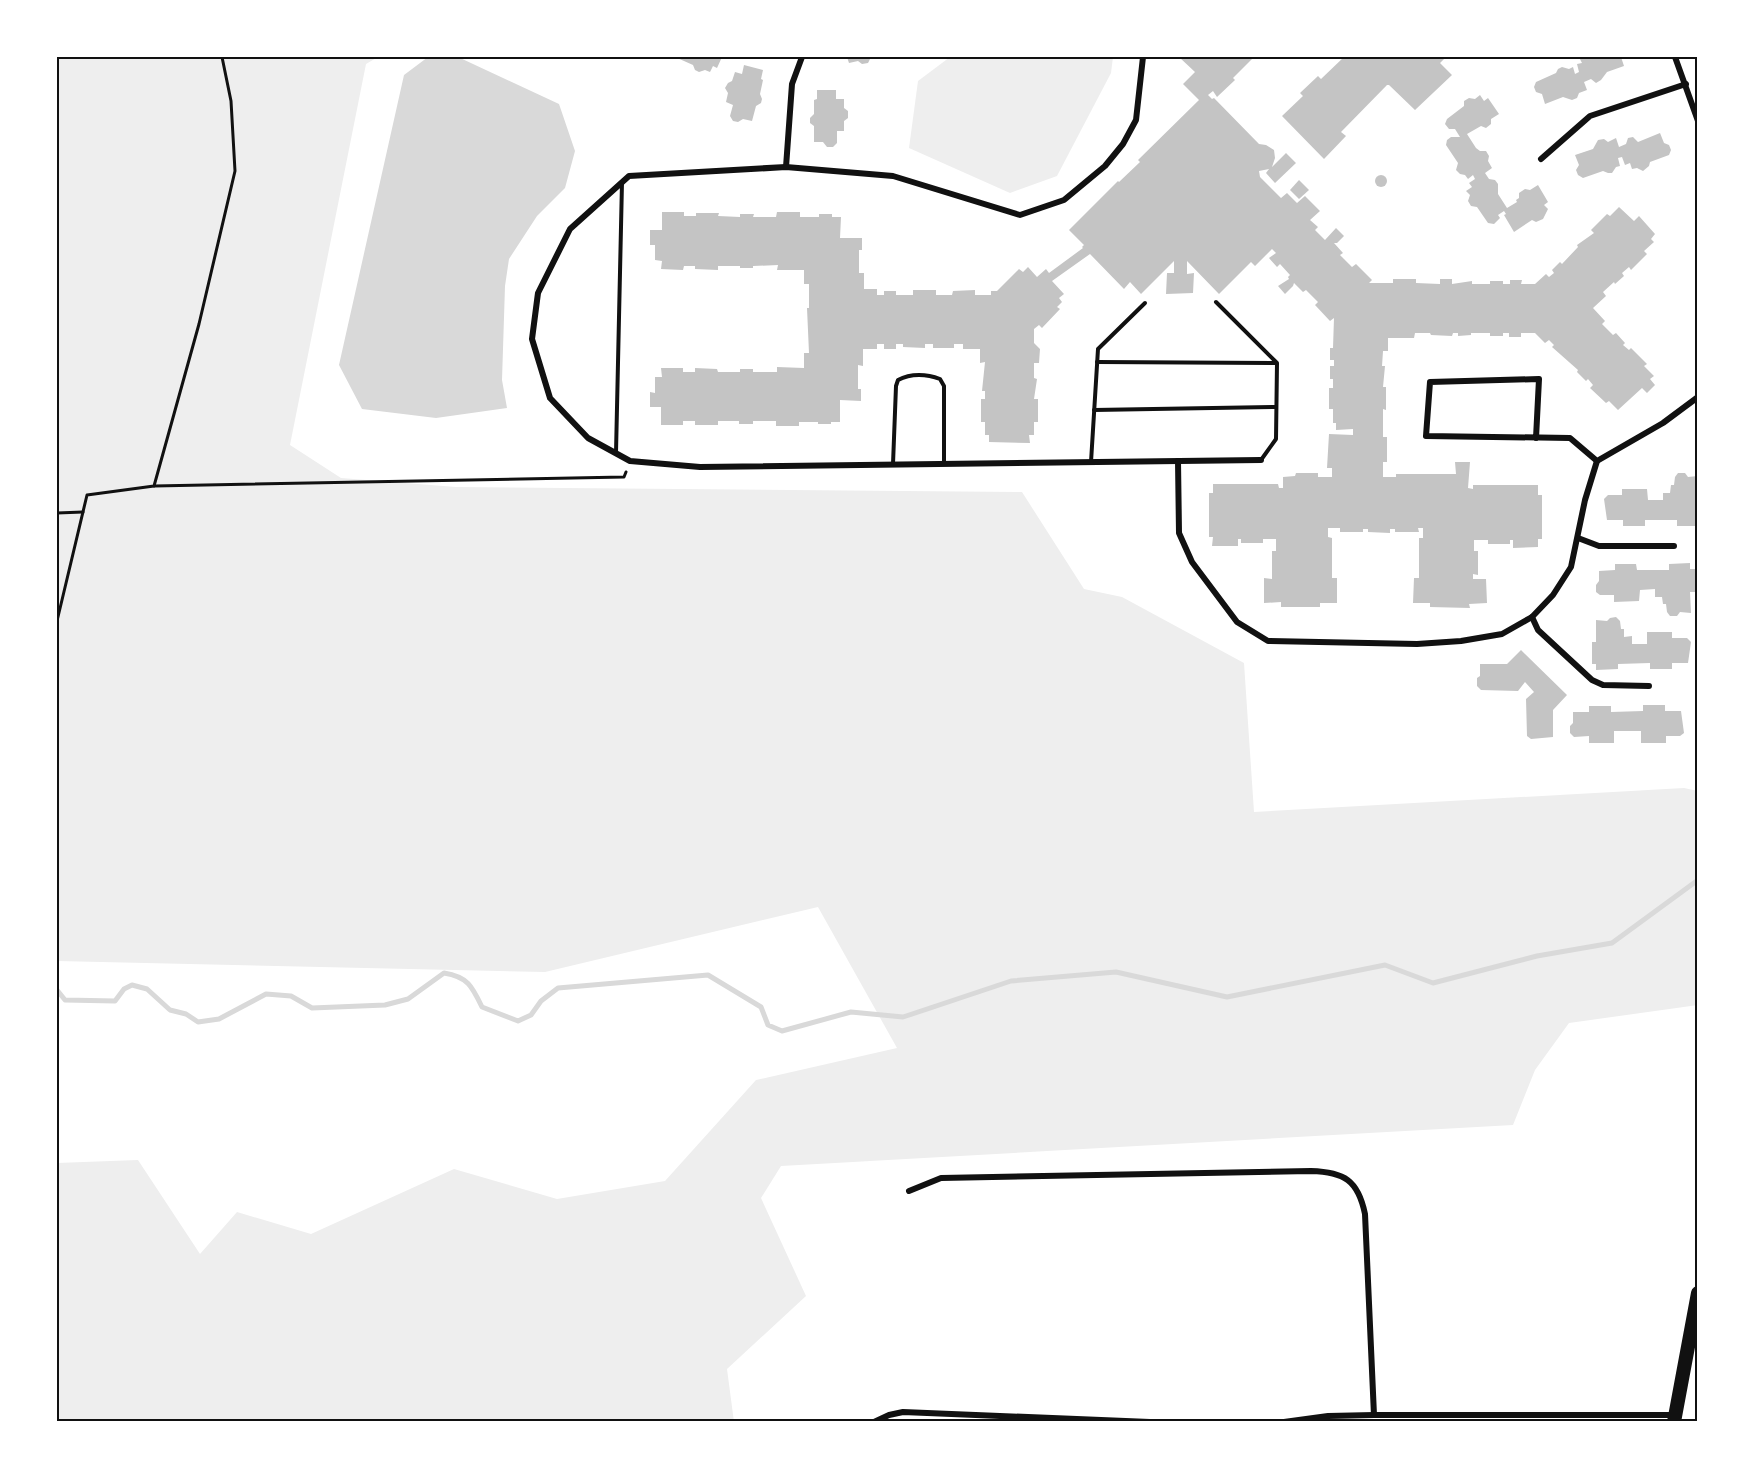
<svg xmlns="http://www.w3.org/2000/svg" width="1755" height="1479" font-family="'Nunito Sans',sans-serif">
	<rect width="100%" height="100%" fill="#fff"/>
	<!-- green -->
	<g fill="#eee">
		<polygon points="57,57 378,57 366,64 290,445 341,478 456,487 1022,492 1084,589 1122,597 1244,663 1254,812 1684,788 1698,791 1698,1005 1569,1023 1535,1070 1513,1125 781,1166 761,1198 806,1296 727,1369 734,1422 57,1422 57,1163 138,1160 200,1254 237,1212 311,1234 454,1169 557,1199 665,1181 756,1080 897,1048 818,907 545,972 57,961"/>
		<polygon points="950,57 1113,57 1111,73 1057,176 1010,193 909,148 918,81"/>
	</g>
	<!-- water -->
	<polygon fill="#d9d9d9" points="428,57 458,57 559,104 575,151 565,188 537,216 509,259 505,286 502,380 507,408 436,418 362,409 339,365 404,75"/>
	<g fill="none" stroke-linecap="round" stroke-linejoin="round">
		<!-- stream -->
		<path stroke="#d9d9d9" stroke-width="5" d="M 57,990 L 65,1000 L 115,1001 L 124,989 L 132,985 L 147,989 L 170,1010 L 186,1014 L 198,1022 L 219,1019 L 266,994 L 291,996 L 312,1008 L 385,1005 L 408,999 L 444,973 C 468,977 472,986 482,1007 L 518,1021 L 531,1015 L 541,1001 L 558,988 L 708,975 L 761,1007 L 768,1025 L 782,1031 L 851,1012 L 903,1017 L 1011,981 L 1116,972 L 1227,997 L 1385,965 L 1433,983 L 1537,956 L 1612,943 L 1698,880"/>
	</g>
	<!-- building -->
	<g fill="#c4c4c4">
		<polygon points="675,57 722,57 717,68 713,66 710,72 705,70 699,72 695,70 693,65"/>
		<polygon points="847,57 871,57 868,63 862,64 858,61 849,63"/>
		<polygon points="1179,57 1254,57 1233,78 1235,80 1217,97 1213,91 1208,95 1212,99 1214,98 1259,144 1266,145 1274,150 1275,158 1272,167 1286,153 1296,163 1275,183 1266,173 1269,169 1259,171 1260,177 1281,198 1287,193 1297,203 1305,196 1320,211 1310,220 1318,227 1315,230 1325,240 1336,228 1344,236 1337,243 1334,243 1343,253 1340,255 1352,267 1356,264 1372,280 1369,283 1393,283 1393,279 1416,279 1416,283 1440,284 1440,279 1452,279 1452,284 1472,281 1472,284 1490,284 1490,281 1503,281 1503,284 1510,284 1510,280 1522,280 1521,284 1535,284 1546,274 1549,277 1554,273 1552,270 1560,262 1562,264 1578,247 1577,245 1594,233 1591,230 1607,214 1610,216 1619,207 1634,221 1639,216 1655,234 1651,239 1654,242 1644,251 1647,254 1631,270 1629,267 1622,273 1624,276 1615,284 1614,282 1603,292 1606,296 1593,308 1605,321 1602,324 1613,335 1616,333 1625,343 1623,345 1629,350 1631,348 1647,364 1644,366 1654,376 1650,379 1655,385 1647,393 1642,388 1618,410 1609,401 1606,403 1590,388 1593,385 1588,379 1586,381 1577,372 1578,370 1552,347 1554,345 1549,340 1545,343 1535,333 1521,333 1521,337 1509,337 1509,333 1503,333 1503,336 1490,336 1490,333 1471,333 1471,335 1458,336 1458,333 1453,333 1452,336 1431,335 1430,333 1415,333 1414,338 1388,338 1388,351 1383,351 1382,366 1385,366 1383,387 1386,387 1386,410 1383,409 1383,437 1387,437 1387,462 1383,462 1383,477 1396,477 1396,474 1456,474 1455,462 1470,462 1468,488 1473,489 1473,485 1538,485 1538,495 1542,495 1542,539 1538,539 1538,547 1513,548 1513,540 1510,540 1510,544 1488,544 1488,540 1474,540 1474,551 1478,551 1478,575 1473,574 1473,579 1486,579 1487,603 1469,604 1470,608 1430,607 1430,603 1413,603 1414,578 1419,578 1419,538 1423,538 1423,528 1418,528 1419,532 1395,532 1395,529 1390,529 1390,533 1368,532 1368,529 1363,529 1363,532 1340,532 1340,528 1328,528 1328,537 1332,538 1332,578 1337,578 1337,603 1320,603 1320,607 1281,607 1281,602 1264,603 1264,578 1272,579 1272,551 1276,551 1276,539 1263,539 1263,543 1241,543 1241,539 1238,539 1238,546 1212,546 1213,537 1209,537 1209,493 1213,493 1213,484 1278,484 1279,488 1283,488 1283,477 1295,476 1296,473 1318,473 1318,477 1332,477 1332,468 1327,468 1329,434 1353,435 1353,429 1336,430 1336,423 1333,423 1333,409 1329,409 1329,388 1333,388 1333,379 1330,379 1330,366 1334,366 1334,360 1330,360 1330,348 1333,348 1334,318 1330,321 1315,305 1318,302 1306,290 1303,292 1294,283 1293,286 1285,294 1278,286 1289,279 1288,277 1290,275 1280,264 1277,267 1269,258 1276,253 1272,249 1255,266 1251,262 1219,294 1187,261 1187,274 1194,273 1193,293 1166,294 1167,273 1174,273 1174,261 1141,294 1130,282 1124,289 1090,254 1052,281 1064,294 1059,298 1062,302 1057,307 1060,309 1042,328 1039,325 1034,329 1034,343 1040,349 1039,363 1034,363 1034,378 1037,379 1034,399 1038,399 1038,422 1034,422 1034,435 1029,435 1030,443 989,442 989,435 985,435 985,422 981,422 981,399 985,399 985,391 982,391 985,362 980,363 980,349 963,349 963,344 954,344 954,348 933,348 933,344 925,344 925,348 903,347 903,344 896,344 896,349 884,349 884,344 877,344 877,349 863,349 863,366 858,365 858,389 861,389 861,401 840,400 840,422 831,422 831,424 818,424 818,422 799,422 799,426 776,426 776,421 753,421 753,424 739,424 739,421 718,421 718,425 695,425 695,421 683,421 683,425 661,425 661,407 650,407 650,392 655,393 655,377 662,377 661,368 683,368 683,372 695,372 695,368 717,369 718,372 740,372 740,369 753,369 753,372 777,372 777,367 804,368 804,353 809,353 807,308 809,308 809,284 804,284 804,270 777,270 778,265 753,266 753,268 740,268 740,266 718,266 718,270 695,269 695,266 684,266 683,270 661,269 662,261 655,260 655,245 650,245 650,230 662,230 662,212 684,212 684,216 696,216 696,213 719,213 718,216 740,217 740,214 754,214 753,217 776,217 777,212 800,212 800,217 819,217 819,214 832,214 832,217 841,217 840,238 862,238 862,250 859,250 859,273 864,273 864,289 877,289 877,295 884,295 884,291 896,291 896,295 913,295 913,290 936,290 936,295 952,295 953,291 975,290 975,295 991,295 991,291 997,291 1019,269 1023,272 1028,267 1037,277 1046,269 1049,273 1083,248 1082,247 1084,245 1069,230 1118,181 1119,182 1140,162 1138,160 1199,100 1183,84 1195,72"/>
		<polygon points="1344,57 1446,57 1440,63 1452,75 1415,110 1389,85 1387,85 1341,132 1346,136 1324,159 1282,116 1303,96 1300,93 1318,76 1321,79"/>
		<polygon points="1579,57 1621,57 1624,66 1607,72 1601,80 1596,83 1591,79 1584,82 1587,90 1579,93 1577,98 1572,100 1563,97 1545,104 1542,94 1536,92 1534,87 1536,82 1556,73 1558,69 1562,67 1569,69 1573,67 1575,74 1579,72 1577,64 1582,63"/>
		<polygon points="744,65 763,70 761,79 763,80 760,94 762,99 761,103 756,106 752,121 743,119 738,122 733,121 730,116 733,105 726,102 728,93 725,88 728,83 732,81 735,72 742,74"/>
		<polygon points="817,90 836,90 836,99 844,99 844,108 848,111 848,118 844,121 844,131 837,131 837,143 833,147 827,147 823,142 814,142 814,126 810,123 810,118 814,114 814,100 817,99"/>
		<polygon points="1480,95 1484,101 1488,98 1499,114 1491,119 1491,124 1486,128 1481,126 1467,134 1476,148 1480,151 1486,151 1489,156 1488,161 1492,168 1485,173 1489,179 1495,180 1498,184 1498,194 1507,208 1517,202 1516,200 1519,198 1519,193 1525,189 1530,190 1538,185 1548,202 1544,205 1548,209 1543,219 1536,222 1532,220 1514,232 1504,215 1506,214 1504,211 1498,215 1500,218 1494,224 1488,223 1477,207 1471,206 1468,201 1470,195 1466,191 1472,187 1469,183 1475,179 1473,175 1468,179 1465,175 1460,174 1456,170 1458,163 1446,145 1447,140 1451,137 1460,137 1455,129 1449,129 1445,124 1447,119 1464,106 1464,101 1469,98 1475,99"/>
		<polygon points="1660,133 1664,143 1669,145 1671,150 1669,155 1650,162 1649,166 1643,171 1637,168 1632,169 1630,163 1625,165 1622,157 1618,158 1620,166 1616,167 1612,173 1608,173 1603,171 1583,178 1578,175 1576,170 1579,165 1575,155 1593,149 1598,140 1604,139 1608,142 1616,138 1619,147 1626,144 1628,138 1633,137 1638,142"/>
		<circle cx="1381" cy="181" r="6"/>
		<polygon points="1299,180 1309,190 1299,199 1290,190"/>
		<polygon points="1678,473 1685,473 1688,477 1698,476 1698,526 1677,526 1677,520 1645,520 1645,526 1623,526 1623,520 1607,520 1604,499 1608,495 1622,495 1622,489 1647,489 1648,500 1663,500 1663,493 1670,493 1671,485 1674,485 1675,477"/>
		<polygon points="1690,563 1690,569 1695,569 1695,592 1690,592 1691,613 1680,612 1677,616 1670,616 1667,612 1666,604 1663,604 1662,597 1655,597 1655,589 1640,590 1639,601 1614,602 1614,595 1600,595 1596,592 1596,585 1599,581 1599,571 1615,570 1615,564 1636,564 1637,570 1669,570 1669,564"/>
		<polygon points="1616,617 1620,621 1621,629 1624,629 1624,637 1632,636 1632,644 1647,644 1647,632 1672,632 1672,638 1687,638 1691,642 1688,663 1672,663 1672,669 1650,669 1650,663 1618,664 1618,669 1596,670 1596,664 1592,664 1592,642 1596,642 1596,620 1607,621 1610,618"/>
		<polygon points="1521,650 1567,695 1553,710 1553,737 1531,739 1527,736 1526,699 1534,692 1525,682 1518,691 1481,690 1477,686 1477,678 1480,676 1480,664 1507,664"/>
		<polygon points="1643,705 1665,705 1665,711 1681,711 1684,733 1680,736 1666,736 1666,743 1641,743 1641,731 1614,731 1614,743 1589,743 1589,736 1574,737 1570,733 1570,726 1573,723 1573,712 1589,712 1589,706 1611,706 1611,712 1643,711"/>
	</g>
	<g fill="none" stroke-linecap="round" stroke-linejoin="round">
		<!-- path -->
		<g stroke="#111" stroke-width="3">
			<polyline points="154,486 624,477 626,472"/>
			<polyline points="57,513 83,512"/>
			<polyline points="57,621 87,495 154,486 199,324 235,171 231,101 222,57"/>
		</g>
		<!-- service -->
		<g stroke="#111" stroke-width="4">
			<polyline points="1216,302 1277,363 1276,439 1261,460"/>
			<polyline points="1097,362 1276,363"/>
			<polyline points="1094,410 1276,407"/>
			<polyline points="616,453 622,182"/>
			<polyline points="1091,462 1098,349 1145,303"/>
			<path d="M 893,464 L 896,386 L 898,380 C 911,373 927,374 940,379 L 944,386 L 944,464"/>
		</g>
		<!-- minor -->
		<g stroke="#111" stroke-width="6">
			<polyline points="1143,57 1136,120 1123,144 1105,166 1064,200 1020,215 893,176 786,167 629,176 570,229 538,293 532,339 550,398 588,438 630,461 700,467 1261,460"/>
			<polyline points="1675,57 1698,121"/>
			<polyline points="1541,159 1590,116 1686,84"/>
			<polyline points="786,167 792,84 802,57"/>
			<polyline points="1536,438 1539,379 1430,382 1426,436 1570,438 1597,461 1663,423 1698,397"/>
			<polyline points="1178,461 1179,533 1192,562 1237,622 1268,641 1417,644 1461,641 1502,634 1532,617 1553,595 1571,567 1585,500 1597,461"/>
			<polyline points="1578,538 1599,546 1674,546"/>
			<polyline points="1532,617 1538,630 1592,680 1603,685 1649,686"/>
			<path d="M 909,1191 L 941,1178 L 1311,1171 C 1344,1172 1358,1180 1365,1214 L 1374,1415"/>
			<polyline points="874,1422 889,1415 903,1412 1150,1422"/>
			<polyline points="1284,1422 1328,1416 1374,1415 1675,1415"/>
		</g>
		<!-- primary -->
		<polyline stroke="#111" stroke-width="14" points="1674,1422 1698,1293"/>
	</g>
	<!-- border -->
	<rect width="1755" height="1479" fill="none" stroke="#ffffff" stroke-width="117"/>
	<rect x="58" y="58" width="1638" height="1362" fill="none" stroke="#111" stroke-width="2"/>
</svg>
